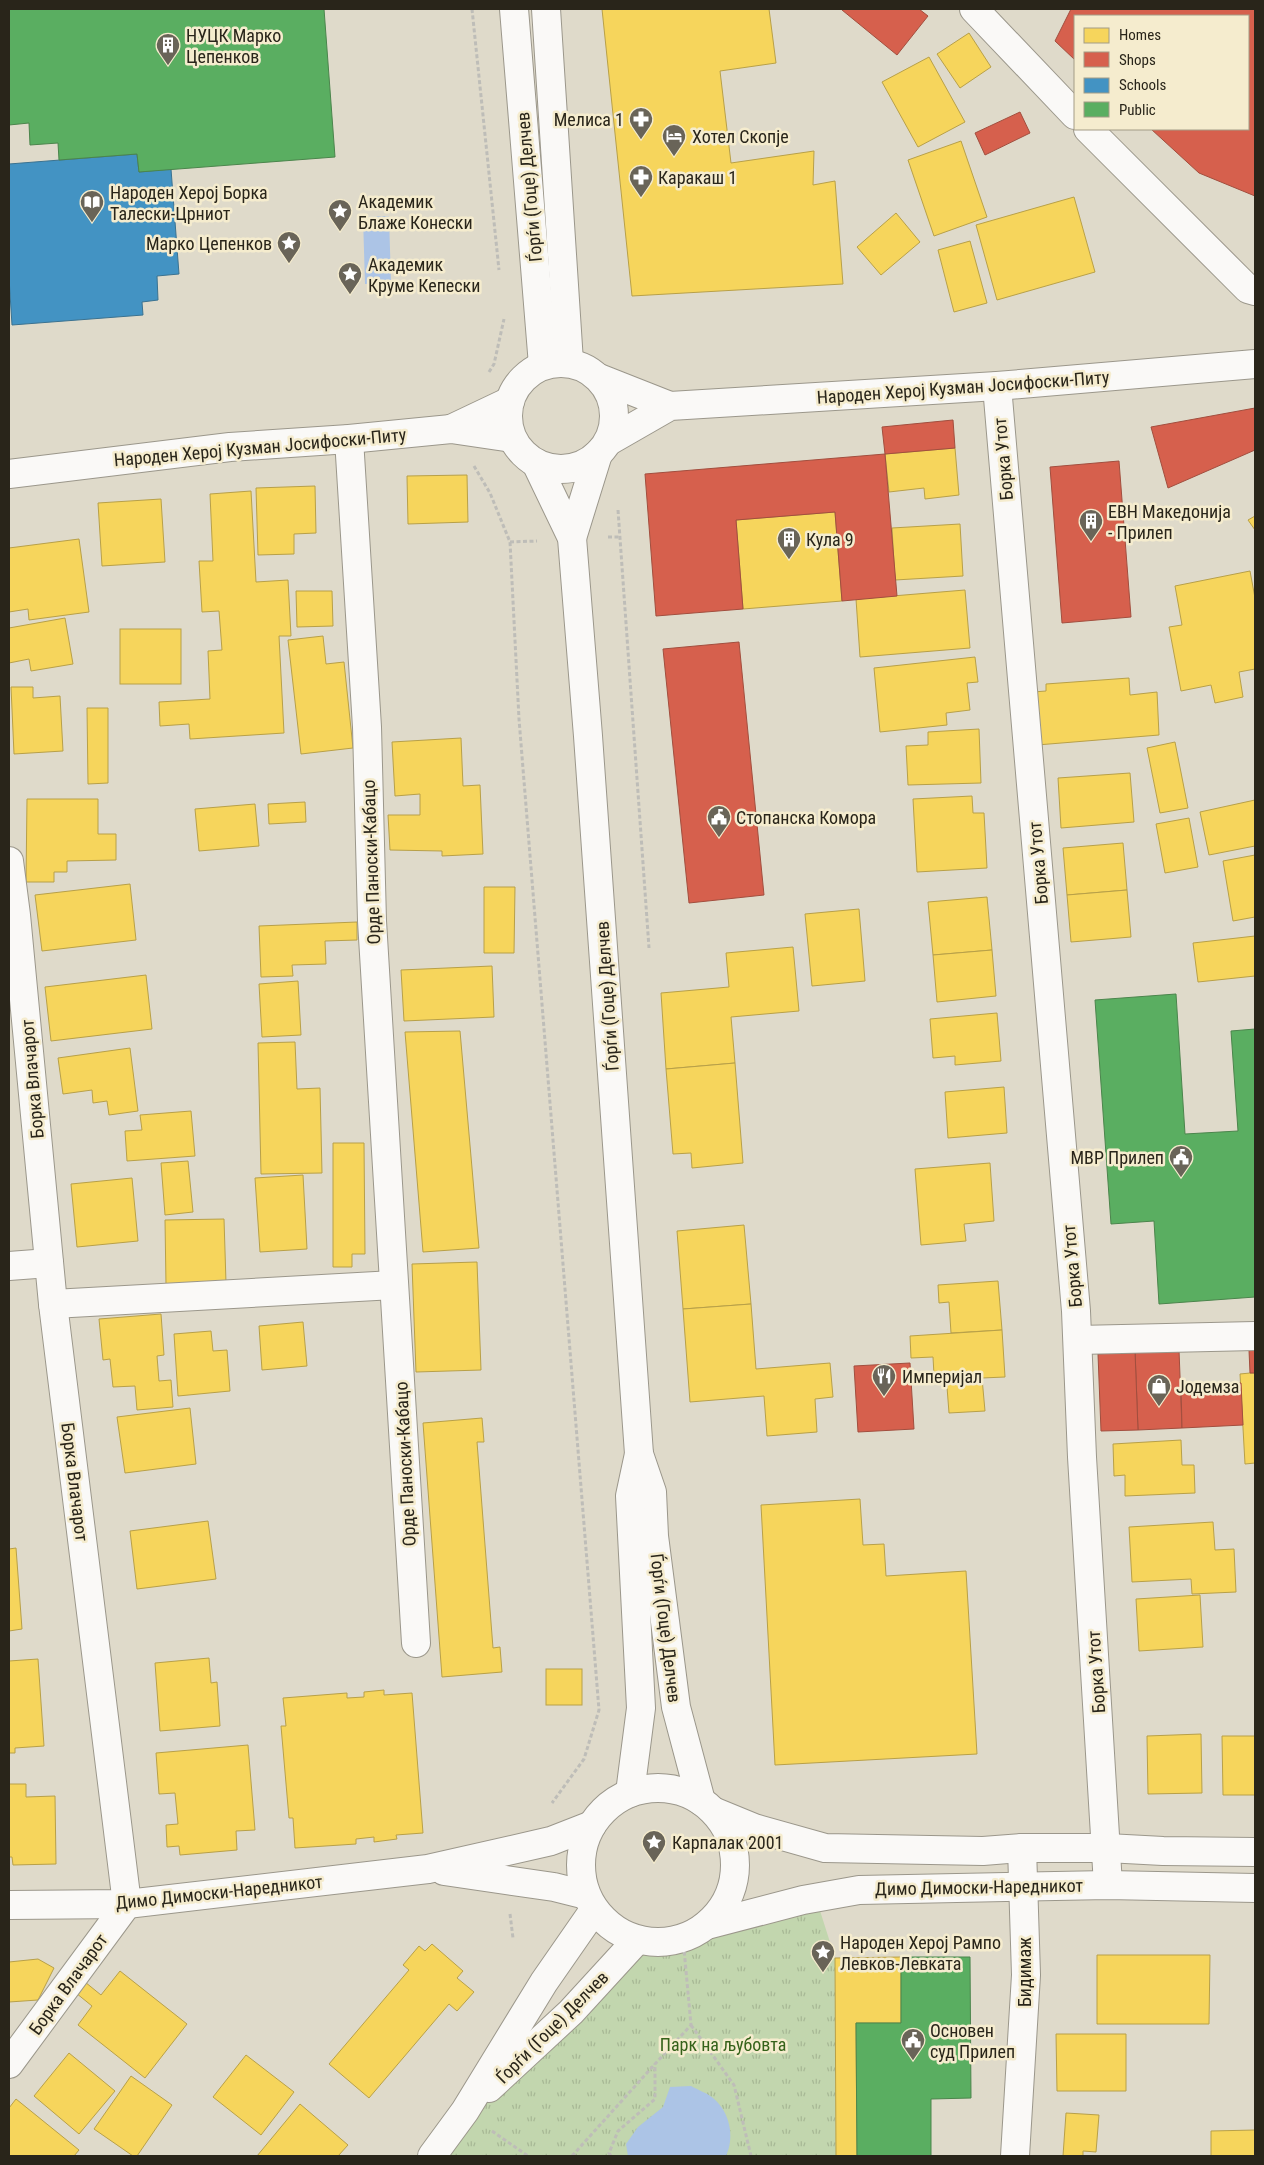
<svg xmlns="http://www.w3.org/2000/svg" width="1264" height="2165" font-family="'Roboto Condensed',sans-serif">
	<defs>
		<pattern id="park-tufts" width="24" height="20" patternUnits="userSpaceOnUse" patternTransform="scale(1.25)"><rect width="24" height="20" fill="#c2d6ae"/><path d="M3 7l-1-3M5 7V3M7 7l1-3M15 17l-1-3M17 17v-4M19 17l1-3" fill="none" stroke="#a7b895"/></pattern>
	</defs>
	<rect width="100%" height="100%" fill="#dfdaca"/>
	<!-- park -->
	<polygon fill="url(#park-tufts)" points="816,1898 835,1958 836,2156 432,2156 637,1940 660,1943 683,1939 707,1925"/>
	<!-- water -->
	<g fill="#acc4e6">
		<polygon points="389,216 391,283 365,284 363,217"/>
		<path d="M 691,2086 C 698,2090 707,2093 713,2098 C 730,2112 735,2137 726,2156 L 628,2156 L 626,2144 L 638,2127 L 663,2107 L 670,2087 Z"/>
	</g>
	<!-- homes -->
	<g fill="#f6d55c" stroke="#b8a048">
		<polygon points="602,9 769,9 776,63 720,71 731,163 814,151 813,185 835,181 843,284 632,296"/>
		<polygon points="969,33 991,67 960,88 937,54"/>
		<polygon points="929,57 965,122 918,147 882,82"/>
		<polygon points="961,141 987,217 934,236 908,160"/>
		<polygon points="1074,197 1095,272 997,300 976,225"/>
		<polygon points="896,213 920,242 881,275 857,247"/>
		<polygon points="970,241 987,303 954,312 938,250"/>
		<polygon points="955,448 959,495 925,499 924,488 889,492 885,454"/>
		<polygon points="467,475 468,522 408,524 407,476"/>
		<polygon points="315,486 316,533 294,534 294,554 258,555 256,488"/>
		<polygon points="251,491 256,582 288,580 291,636 279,636 284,733 190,739 189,724 160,726 159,702 210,699 208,651 222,650 219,611 202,612 199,561 213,561 210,494"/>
		<polygon points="161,499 165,562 102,566 98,503"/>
		<polygon points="835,512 842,601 743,609 736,520"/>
		<polygon points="1255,516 1255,530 1248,520"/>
		<polygon points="960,524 963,576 895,580 892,528"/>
		<polygon points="79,539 89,612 29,620 28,609 9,612 9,548"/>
		<polygon points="1250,571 1255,598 1255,669 1239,672 1243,697 1215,703 1211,685 1181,691 1169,627 1182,625 1175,586"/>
		<polygon points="965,590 970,648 860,657 856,599"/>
		<polygon points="296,591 332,591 333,626 297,627"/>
		<polygon points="65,618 73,664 31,671 29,659 9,663 9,628"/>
		<rect x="120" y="629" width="61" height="55"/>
		<polygon points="323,636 326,664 344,662 353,748 301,754 288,640"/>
		<polygon points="975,657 978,682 967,683 970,710 946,713 947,725 880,732 874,668"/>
		<polygon points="1129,678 1130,695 1157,692 1159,735 1037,745 1033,692 1046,691 1046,684"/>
		<polygon points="11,687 33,687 33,698 60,696 63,751 14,754"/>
		<polygon points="87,708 108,708 108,783 88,784"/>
		<polygon points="979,729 981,783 908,785 906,746 928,745 928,732"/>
		<polygon points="461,738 463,786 480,785 483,854 442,856 442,851 390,850 388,815 420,815 420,794 395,796 392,742"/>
		<polygon points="1175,742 1188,808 1160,813 1147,748"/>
		<polygon points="1130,773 1134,822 1061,828 1058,778"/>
		<polygon points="972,796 973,813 984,813 987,868 917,872 913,799"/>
		<polygon points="27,799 98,799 98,834 116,834 116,860 67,861 67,872 54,872 54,882 26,882"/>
		<polygon points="1255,800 1255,846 1209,855 1200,812"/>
		<polygon points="305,802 306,822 269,824 268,804"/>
		<polygon points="255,804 259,846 199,851 195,809"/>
		<polygon points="1189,818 1198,867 1165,873 1156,824"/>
		<polygon points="1123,843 1127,890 1067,895 1063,848"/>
		<polygon points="1255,855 1255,917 1233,921 1223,861"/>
		<polygon points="130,884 136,940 42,951 35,895"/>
		<polygon points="484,887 515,887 514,953 484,953"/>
		<polygon points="1127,890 1131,937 1071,942 1067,895"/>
		<polygon points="987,897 992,950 933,955 928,902"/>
		<polygon points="859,909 865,981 812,986 805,914"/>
		<polygon points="357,922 357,940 325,941 326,964 292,965 293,976 261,977 259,926"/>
		<polygon points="1255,936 1255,976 1198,982 1193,943"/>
		<polygon points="793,947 799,1011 731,1017 735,1063 666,1069 661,993 729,987 726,953"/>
		<polygon points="992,950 996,996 937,1002 933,955"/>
		<polygon points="492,966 494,1017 404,1021 401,970"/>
		<polygon points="146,975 152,1029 51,1041 45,987"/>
		<polygon points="298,981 301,1035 262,1037 259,984"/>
		<polygon points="997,1013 1001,1061 955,1065 955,1056 933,1058 930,1019"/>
		<polygon points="460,1031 479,1248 423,1252 405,1032"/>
		<polygon points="295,1042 297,1089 320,1088 322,1173 261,1174 258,1043"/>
		<polygon points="130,1048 138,1111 109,1115 107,1101 93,1103 92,1090 63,1094 58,1058"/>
		<polygon points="735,1063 743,1163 692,1168 691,1153 673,1154 666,1069"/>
		<polygon points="1004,1087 1007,1133 948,1138 945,1092"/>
		<polygon points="191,1111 195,1156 127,1161 125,1131 142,1130 140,1115"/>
		<polygon points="333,1143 364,1143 365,1254 352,1254 352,1267 333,1267"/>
		<polygon points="188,1161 193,1212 165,1215 161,1163"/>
		<polygon points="990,1163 994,1221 964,1224 966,1241 921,1245 915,1169"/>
		<polygon points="303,1175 307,1249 260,1252 255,1178"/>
		<polygon points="132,1178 138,1241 77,1247 71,1184"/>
		<polygon points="224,1219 226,1283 166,1285 165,1220"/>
		<polygon points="744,1225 751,1304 683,1309 677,1231"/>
		<polygon points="477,1262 481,1370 416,1372 412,1264"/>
		<polygon points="998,1281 1002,1330 951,1333 949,1302 939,1303 938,1285"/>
		<polygon points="751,1304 756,1369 830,1363 833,1397 815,1399 817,1432 767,1436 764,1396 690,1402 683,1309"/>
		<polygon points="161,1314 164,1355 157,1356 159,1381 171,1380 173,1407 137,1410 135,1386 113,1387 110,1359 103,1360 99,1319"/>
		<polygon points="303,1322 307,1366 262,1370 259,1326"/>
		<polygon points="1002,1330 1005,1377 982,1378 985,1411 949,1413 946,1374 934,1375 933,1357 911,1358 910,1336"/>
		<polygon points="211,1331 213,1351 227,1350 230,1391 178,1396 174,1334"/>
		<polygon points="1250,1373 1255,1373 1255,1463 1245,1464 1240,1374"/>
		<polygon points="190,1408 196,1464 125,1473 117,1417"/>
		<polygon points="482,1418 484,1442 477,1442 493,1648 500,1647 502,1672 442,1677 423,1423"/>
		<polygon points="1181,1440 1182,1465 1194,1465 1195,1493 1125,1496 1125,1475 1114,1476 1113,1444"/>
		<polygon points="860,1499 863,1545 884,1544 886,1576 966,1571 977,1754 775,1765 761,1505"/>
		<polygon points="208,1521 216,1579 137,1589 130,1531"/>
		<polygon points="1213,1522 1215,1550 1234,1549 1236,1592 1192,1594 1191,1579 1132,1582 1129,1527"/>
		<polygon points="16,1548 22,1629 9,1631 9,1549"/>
		<polygon points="1200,1595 1203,1647 1139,1651 1136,1599"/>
		<polygon points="209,1658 211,1683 217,1682 220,1726 160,1731 155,1663"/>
		<polygon points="38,1659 44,1746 15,1748 15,1753 9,1753 9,1661"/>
		<rect x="546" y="1669" width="36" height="36"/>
		<polygon points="384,1690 384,1695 412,1693 423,1833 396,1835 397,1839 374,1842 374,1837 356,1839 356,1844 295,1848 293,1818 289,1818 281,1726 286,1726 283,1698 347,1693 347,1698 364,1697 364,1692"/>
		<polygon points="1201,1734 1202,1793 1148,1794 1147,1736"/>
		<polygon points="1222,1736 1255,1736 1255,1795 1223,1795"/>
		<polygon points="248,1745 255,1830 236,1831 237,1850 180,1855 179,1846 167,1847 166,1825 178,1824 175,1793 159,1794 156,1753"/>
		<polygon points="9,1784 26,1784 26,1797 55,1796 56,1864 13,1865 12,1857 9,1857"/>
		<polygon points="432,1944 463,1971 457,1978 474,1992 457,2011 449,2004 369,2098 329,2064 409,1970 403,1965 419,1946 425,1951"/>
		<polygon points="1097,1955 1210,1955 1209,2024 1097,2024"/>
		<polygon points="901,1957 901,2023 856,2023 857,2156 836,2156 835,1958"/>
		<polygon points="38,1959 54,1968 38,2000 9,2002 9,1962"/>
		<polygon points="120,1971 187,2024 145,2078 78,2025 92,2006 76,1993 85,1982 101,1995"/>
		<polygon points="1056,2034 1126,2034 1126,2091 1057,2091"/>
		<polygon points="69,2053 115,2091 79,2134 34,2096"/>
		<polygon points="246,2055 294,2092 261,2135 213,2097"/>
		<polygon points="131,2076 172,2105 137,2156 133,2156 94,2129"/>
		<polygon points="16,2099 79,2150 74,2156 9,2156 9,2108"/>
		<polygon points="300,2104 348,2145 338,2156 257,2156"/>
		<polygon points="1066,2113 1099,2115 1096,2152 1083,2151 1083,2156 1063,2156"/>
		<polygon points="1255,2130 1255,2156 1211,2156 1211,2131"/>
	</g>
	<!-- shops -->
	<g fill="#d6604d" stroke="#a24e3e">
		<polygon points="843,9 919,9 928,16 897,55 842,10"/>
		<polygon points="1071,9 1255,9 1255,196 1199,173 1151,129 1248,129 1248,16 1075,16 1075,60 1055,41"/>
		<polygon points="1020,112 1030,133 985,155 975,133"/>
		<polygon points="1255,408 1255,450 1168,488 1151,427"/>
		<polygon points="953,420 955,448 885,454 882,427"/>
		<polygon points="885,454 897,596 842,601 835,512 736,520 743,609 656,616 645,474"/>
		<polygon points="1119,461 1131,617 1062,623 1050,467"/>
		<polygon points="739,642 764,895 689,903 663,649"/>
		<polygon points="1179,1350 1182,1428 1138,1430 1135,1351"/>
		<polygon points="1249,1350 1255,1350 1255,1373 1250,1373"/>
		<polygon points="1135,1351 1138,1430 1101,1431 1098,1354"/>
		<polygon points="910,1363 914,1429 858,1432 854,1366"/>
		<polygon points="1241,1383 1243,1425 1182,1428 1181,1386"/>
	</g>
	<!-- schools -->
	<polygon fill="#4393c3" stroke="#3b7290" points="137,154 139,172 171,169 179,274 157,276 158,300 142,302 143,315 12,325 9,278 9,164"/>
	<!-- public -->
	<g fill="#5aae61" stroke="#4b854c">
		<polygon points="9,9 324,9 335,157 139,172 137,154 59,160 58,143 30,145 29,123 9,125"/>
		<polygon points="1176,994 1185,1134 1238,1131 1231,1031 1255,1029 1255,1297 1159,1304 1154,1221 1111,1224 1095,1000"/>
		<polygon points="901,1957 970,1957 971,2098 931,2099 931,2156 857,2156 856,2023 901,2023"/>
	</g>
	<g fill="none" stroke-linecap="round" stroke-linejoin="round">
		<!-- street casing -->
		<g stroke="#9b978b" stroke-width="30">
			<g id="street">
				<polyline points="974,9 1075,115"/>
				<polyline points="1088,129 1248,289 1255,291"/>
				<polyline points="997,386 1076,1311 1082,1457 1108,1885"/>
				<polyline points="451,429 510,401"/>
				<polyline points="349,439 367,727 372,921 416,1643"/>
				<polyline points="9,474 230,447 349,439 451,429 512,438"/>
				<polyline points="9,861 16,915 53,1304 127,1904 9,2064"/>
				<polyline points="9,1266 49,1263"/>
				<polyline points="53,1304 394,1285"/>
				<polyline points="1078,1340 1255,1336"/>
				<polyline points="444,1871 554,1887 586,1895"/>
				<polyline points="9,1905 127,1904 428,1869 551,1841 592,1825"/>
				<polyline points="1015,2156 1026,1975 1022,1848"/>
			</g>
		</g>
		<!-- secondary casing -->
		<g stroke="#9b978b" stroke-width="30">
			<g id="secondary">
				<polyline points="514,9 543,365"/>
				<polyline points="546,9 569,362"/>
				<circle cx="561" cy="416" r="53"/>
				<polyline points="599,378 670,406"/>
				<polyline points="609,441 670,406 997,386 1255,364"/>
				<polyline points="536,463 572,538 588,736 639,1454 652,1492 654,1536 676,1707 701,1801"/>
				<polyline points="572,538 598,454"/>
				<circle cx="658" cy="1865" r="77"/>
				<polyline points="630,1793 641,1708 630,1496 639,1454"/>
				<polyline points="715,1812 754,1828 825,1848 983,1851 1022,1848 1107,1848 1163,1851 1255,1852"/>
				<polyline points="707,1925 803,1900 859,1890 1108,1885 1255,1888"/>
				<polyline points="489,2088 571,2012 637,1940"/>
				<polyline points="432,2156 465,2111 544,1982 594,1910"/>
			</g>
		</g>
		<!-- path -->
		<g stroke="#bebdb8" stroke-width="3" stroke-dasharray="4 2.5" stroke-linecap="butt">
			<polyline points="472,9 499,270"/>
			<polyline points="489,372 494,364 504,319"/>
			<polyline points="474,466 490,493 510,542 519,719 599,1710 584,1759 552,1803"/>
			<polyline points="618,510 649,948"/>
			<polyline points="608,537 620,537"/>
			<polyline points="510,542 537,541"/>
			<polyline points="510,1914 513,1938"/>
			<polyline points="691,2025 734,2085 751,2156"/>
			<polyline points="492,2131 528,2156"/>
			<polyline points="572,2156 655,2064"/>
			<polyline points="611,2156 609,2153 618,2131 655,2099 655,2064 691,2025 684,1949"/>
		</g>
		<!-- street -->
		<use href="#street" stroke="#faf9f7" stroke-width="28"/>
		<!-- secondary -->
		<use href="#secondary" stroke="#faf9f7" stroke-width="28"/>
	</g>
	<!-- icons -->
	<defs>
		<g id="building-pin" transform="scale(1.25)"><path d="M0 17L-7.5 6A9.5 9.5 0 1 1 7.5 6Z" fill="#696458" stroke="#f5ecce"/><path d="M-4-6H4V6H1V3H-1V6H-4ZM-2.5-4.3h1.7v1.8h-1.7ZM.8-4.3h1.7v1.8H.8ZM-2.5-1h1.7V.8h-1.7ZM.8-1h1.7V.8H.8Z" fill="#fff"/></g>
		<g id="pharmacy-pin" transform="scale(1.25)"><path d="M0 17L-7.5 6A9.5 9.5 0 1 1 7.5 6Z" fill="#696458" stroke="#f5ecce"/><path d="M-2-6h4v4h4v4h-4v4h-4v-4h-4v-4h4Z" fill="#fff"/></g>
		<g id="hotel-pin" transform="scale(1.25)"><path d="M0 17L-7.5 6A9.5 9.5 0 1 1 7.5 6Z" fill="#696458" stroke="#f5ecce"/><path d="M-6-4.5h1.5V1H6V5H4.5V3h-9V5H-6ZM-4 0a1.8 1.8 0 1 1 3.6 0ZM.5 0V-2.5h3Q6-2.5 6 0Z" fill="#fff"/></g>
		<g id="library-pin" transform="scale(1.25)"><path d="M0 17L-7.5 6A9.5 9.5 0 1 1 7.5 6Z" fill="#696458" stroke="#f5ecce"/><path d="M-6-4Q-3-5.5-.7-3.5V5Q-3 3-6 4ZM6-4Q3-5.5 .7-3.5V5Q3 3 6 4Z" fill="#fff"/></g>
		<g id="sight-pin" transform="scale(1.25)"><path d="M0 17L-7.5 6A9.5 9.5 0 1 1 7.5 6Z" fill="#696458" stroke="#f5ecce"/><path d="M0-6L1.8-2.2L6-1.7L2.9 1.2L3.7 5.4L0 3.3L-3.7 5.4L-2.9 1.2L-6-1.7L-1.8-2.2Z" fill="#fff"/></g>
		<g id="civic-pin" transform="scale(1.25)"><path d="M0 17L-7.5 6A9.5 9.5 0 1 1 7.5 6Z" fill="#696458" stroke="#f5ecce"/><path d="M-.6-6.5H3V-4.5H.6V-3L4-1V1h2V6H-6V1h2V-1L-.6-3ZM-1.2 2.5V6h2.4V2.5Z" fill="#fff"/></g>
		<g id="restaurant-pin" transform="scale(1.25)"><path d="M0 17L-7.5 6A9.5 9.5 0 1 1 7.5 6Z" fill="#696458" stroke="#f5ecce"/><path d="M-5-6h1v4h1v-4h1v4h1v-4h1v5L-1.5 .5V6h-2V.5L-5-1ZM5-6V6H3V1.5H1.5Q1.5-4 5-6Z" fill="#fff"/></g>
		<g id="shop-pin" transform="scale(1.25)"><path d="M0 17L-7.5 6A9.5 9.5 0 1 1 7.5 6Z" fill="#696458" stroke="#f5ecce"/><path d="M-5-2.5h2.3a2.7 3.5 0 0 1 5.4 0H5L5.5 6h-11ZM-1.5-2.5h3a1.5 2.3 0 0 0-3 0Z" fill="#fff"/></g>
	</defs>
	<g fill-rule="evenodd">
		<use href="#building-pin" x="168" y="45"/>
		<use href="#pharmacy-pin" x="641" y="119"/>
		<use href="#hotel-pin" x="674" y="136"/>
		<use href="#pharmacy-pin" x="641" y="177"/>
		<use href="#library-pin" x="92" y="202"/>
		<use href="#sight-pin" x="340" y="211"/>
		<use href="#sight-pin" x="289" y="243"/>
		<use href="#sight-pin" x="350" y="274"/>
		<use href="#building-pin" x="1091" y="521"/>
		<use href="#building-pin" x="789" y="539"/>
		<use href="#civic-pin" x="719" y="817"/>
		<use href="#civic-pin" x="1181" y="1157"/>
		<use href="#restaurant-pin" x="884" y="1376"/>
		<use href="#shop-pin" x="1159" y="1386"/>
		<use href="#sight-pin" x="654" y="1842"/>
		<use href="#sight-pin" x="823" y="1952"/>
		<use href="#civic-pin" x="913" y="2040"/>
	</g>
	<g text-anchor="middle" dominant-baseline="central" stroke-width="5" stroke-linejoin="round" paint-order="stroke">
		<!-- poi labels -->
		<g font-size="18" fill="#29251a" stroke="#f5ecce" text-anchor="start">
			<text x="186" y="35">НУЦК Марко<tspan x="186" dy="21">Цепенков</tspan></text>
			<text x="624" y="119" text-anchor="end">Мелиса 1</text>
			<text x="692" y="136">Хотел Скопје</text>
			<text x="658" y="177">Каракаш 1</text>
			<text x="110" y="192">Народен Херој Борка<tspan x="110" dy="21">Талески-Црниот</tspan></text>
			<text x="358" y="201">Академик<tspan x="358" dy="21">Блаже Конески</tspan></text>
			<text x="272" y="243" text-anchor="end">Марко Цепенков</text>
			<text x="368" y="264">Академик<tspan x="368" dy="21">Круме Кепески</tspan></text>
			<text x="1108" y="511">ЕВН Македонија<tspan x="1108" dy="21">- Прилеп</tspan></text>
			<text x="806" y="539">Кула 9</text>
			<text x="736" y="817">Стопанска Комора</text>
			<text x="1164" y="1157" text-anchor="end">МВР Прилеп</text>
			<text x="902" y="1376">Империјал</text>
			<text x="1176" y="1386">Јодемза</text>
			<text x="672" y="1842">Карпалак 2001</text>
			<text x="840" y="1942">Народен Херој Рампо<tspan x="840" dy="21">Левков-Левката</tspan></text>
			<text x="930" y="2030">Основен<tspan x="930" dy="21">суд Прилеп</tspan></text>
		</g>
		<!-- street labels -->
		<g font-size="18" fill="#29251a" stroke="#f5ecce">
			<text transform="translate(529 187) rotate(-95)">Ѓорѓи (Гоце) Делчев</text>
			<text transform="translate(963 387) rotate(-4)">Народен Херој Кузман Јосифоски-Питу</text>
			<text transform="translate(260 447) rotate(-5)">Народен Херој Кузман Јосифоски-Питу</text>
			<text transform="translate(1003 459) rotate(-95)">Борка Утот</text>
			<text transform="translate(371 862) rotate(-92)">Орде Паноски-Кабацо</text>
			<text transform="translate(1038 863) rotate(-95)">Борка Утот</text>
			<text transform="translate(607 996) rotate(-94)">Ѓорѓи (Гоце) Делчев</text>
			<text transform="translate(32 1079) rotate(-95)">Борка Влачарот</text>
			<text transform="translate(1072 1266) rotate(-95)">Борка Утот</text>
			<text transform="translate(405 1464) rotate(-93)">Орде Паноски-Кабацо</text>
			<text transform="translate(75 1482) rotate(83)">Борка Влачарот</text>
			<text transform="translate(666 1628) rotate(83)">Ѓорѓи (Гоце) Делчев</text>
			<text transform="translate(1096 1672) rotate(-94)">Борка Утот</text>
			<text transform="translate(979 1887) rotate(-1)">Димо Димоски-Наредникот</text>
			<text transform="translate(219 1892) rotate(-6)">Димо Димоски-Наредникот</text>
			<text transform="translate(1024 1972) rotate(-90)">Бидимаж</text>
			<text transform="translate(68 1984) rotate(-54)">Борка Влачарот</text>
			<text transform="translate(552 2027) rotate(-45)">Ѓорѓи (Гоце) Делчев</text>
		</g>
		<!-- park labels -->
		<g font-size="18" fill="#35621a" stroke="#f5ecce">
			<text x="723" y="2044">Парк на љубовта</text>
		</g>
	</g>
	<!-- border -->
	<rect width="1264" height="2165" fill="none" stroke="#29251a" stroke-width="20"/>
	<!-- legend -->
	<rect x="1074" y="15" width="175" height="115" fill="#f5ecce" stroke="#a39c86"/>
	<rect x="1084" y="28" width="25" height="15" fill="#f6d55c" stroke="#a39c86"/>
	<text x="1119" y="40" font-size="15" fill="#29251a">Homes</text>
	<rect x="1084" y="52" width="25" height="15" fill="#d6604d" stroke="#a39c86"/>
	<text x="1119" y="65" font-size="15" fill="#29251a">Shops</text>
	<rect x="1084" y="78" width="25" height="15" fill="#4393c3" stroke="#a39c86"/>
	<text x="1119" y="90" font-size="15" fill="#29251a">Schools</text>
	<rect x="1084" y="102" width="25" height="15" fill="#5aae61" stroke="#a39c86"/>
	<text x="1119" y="115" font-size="15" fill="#29251a">Public</text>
</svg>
